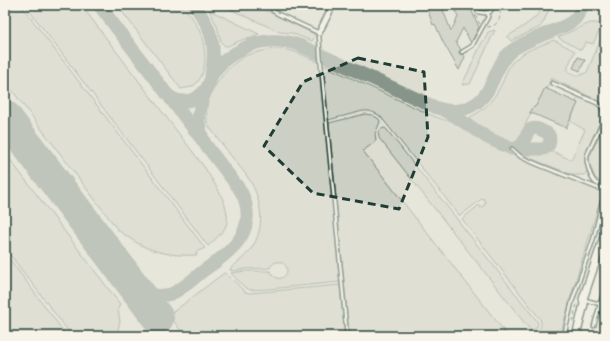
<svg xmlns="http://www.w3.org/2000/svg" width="610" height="341" font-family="Mali,sans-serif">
	<rect width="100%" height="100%" fill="#eeece1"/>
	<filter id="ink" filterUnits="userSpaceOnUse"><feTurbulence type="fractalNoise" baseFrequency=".025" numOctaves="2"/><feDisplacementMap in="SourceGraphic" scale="8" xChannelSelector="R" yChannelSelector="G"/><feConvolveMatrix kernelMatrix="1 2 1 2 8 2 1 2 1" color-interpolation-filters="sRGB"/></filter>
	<g filter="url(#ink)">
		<!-- built -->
		<polygon fill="#ddddd2" points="5,5 605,5 605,218 576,299 567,336 5,336"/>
		<!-- green -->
		<g fill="#cccfc4" stroke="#76867c">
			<path d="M 5,5 L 21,5 L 205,248 L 196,252 L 197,255 C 177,256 157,254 139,244 C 132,240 125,235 118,230 L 5,81 Z"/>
			<path d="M 25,5 L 81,5 L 205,168 C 214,183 234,211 225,228 C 220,235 214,241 208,246 Z"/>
			<path d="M 117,5 L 181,5 C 188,11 194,19 198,28 C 206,43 210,75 193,86 C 189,88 185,88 181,89 Z"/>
			<polygon points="221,5 255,5 316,35 312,41 291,33 280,32"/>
			<path d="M 544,5 L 551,5 L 544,21 L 540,27 L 511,41 L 507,37 C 520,28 537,20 544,5 Z"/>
			<polygon points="209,10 259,34 239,41 228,46 225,46 221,42 217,26"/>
			<polygon points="590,23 597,23 602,25 593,44 586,42 581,50 560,39 558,37"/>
			<path d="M 605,29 L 605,106 L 601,102 L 551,78 L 547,88 L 545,88 L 536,106 L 531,109 L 530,113 L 530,115 L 518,141 C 516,143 515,144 513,144 C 504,144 477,125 469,120 L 470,117 C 487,109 495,98 503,81 C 505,76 507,69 511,64 C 521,51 540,46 554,40 L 575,51 L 568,66 L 568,71 C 577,76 578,77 587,72 Z"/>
			<polygon points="495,30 470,84 462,85 483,40 484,41 488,32"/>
			<path d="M 273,49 C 291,48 303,55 320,63 L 340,282 L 269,289 L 250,290 L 244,287 L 231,273 L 246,271 L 270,271 C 272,274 274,277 277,278 C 282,280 288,274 287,269 C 286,263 279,260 274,263 C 272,264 271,266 270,268 L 245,269 L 234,271 L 230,270 L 231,268 C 238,262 245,257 251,249 C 266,228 262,200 249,179 C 244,171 237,164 232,157 C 224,146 215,135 207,124 C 207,118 206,112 207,106 C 211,88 225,69 240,59 C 250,53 261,51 273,49 Z"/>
			<path d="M 323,65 L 431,115 L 444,120 L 452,120 L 487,143 L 498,148 L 540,167 L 603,191 L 571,296 L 560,336 L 530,336 C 537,331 544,329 540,319 L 462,219 L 479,205 L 481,208 L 483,207 L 483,206 L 486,202 L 483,198 L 461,215 L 459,215 L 381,117 C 376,113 370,110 363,111 L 328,120 Z"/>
			<path d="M 579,97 C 589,101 605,104 602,118 L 585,157 L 585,163 L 588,171 L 584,175 L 573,175 L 532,159 L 523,154 L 554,152 L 571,160 L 585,130 L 570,121 L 578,103 L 576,101 Z"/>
			<polygon points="365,114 372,115 379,119 380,122 375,134 376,141 363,151 508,336 349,336 329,123"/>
			<polygon points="605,122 605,184 595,178 589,163 589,158"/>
			<path d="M 385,128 L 387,130 L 537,321 L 538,324 L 537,327 L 531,331 L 379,138 C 378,133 378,129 385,128 Z"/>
			<polygon points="5,153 120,304 118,310 120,322 116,336 72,336 5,248"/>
			<polygon points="5,253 67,336 5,336"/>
			<polygon points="224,273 227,274 245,292 250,293 340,285 345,336 175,336 181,331 169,315"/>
			<polygon points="155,323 164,336 137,336"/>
		</g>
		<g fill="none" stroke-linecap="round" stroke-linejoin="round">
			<!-- taxiway -->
			<g stroke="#86948a" stroke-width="13">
				<path d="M 99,5 L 238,187 C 252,207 250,231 232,248 C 224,257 213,264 203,271 C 193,279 183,289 171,294 C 161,297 150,295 140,294"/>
				<path d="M 194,5 C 212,28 217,46 211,75"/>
				<path d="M 168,95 C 180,105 196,102 205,90"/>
				<path d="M 445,111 L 450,113 L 488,138 L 512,149 L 544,149 L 549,145 C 550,140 551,136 547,133 C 545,132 543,131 541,130 C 526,123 528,138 521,145 C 518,148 515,148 512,149"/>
				<path d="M 206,146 C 195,122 197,109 208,85 C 210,81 211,77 213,74 C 218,65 227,58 235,53 C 239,51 242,49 246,47 C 262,39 283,39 299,45 L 437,108 C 450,112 463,112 475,104 C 494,92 494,66 510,52 C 520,43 544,35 557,29 C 564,26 571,24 576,18 C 579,14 581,10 583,5"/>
			</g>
			<!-- runway -->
			<polyline stroke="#86948a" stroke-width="32" points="5,116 158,318"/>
		</g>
		<!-- building -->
		<g fill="#b5bbb0" stroke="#1f3d34">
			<polygon points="426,5 441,5 451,31 458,17 454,5 469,5 479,27 471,43 463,28 456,42 461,50 459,51 459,53 461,55 463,54 465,57 459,70 443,42 435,24 433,25"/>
			<polygon points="578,57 585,60 580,71 573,68"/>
			<polygon points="545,88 578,103 566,128 534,114 530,113 531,109 536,106"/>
		</g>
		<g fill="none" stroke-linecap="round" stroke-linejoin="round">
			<!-- lane casing -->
			<g stroke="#1f3d34" stroke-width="5.5">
				<g id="lane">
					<polyline points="271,5 273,11 278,14 319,33 320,54 347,336"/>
					<polyline points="474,5 478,12 485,13 490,12 494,5"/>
					<polyline points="462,52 472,46 488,17 488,13"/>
					<path d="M 552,83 L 597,103 C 603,108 605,112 604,119 L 587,155 C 586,163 590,178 596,183 C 599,185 602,186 605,188"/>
					<polyline points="512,149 521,157 539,165 600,189 605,189"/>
					<polyline points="585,300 600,304 605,287"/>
					<polyline points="594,326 600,304"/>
					<polyline points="564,336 572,302 593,240 599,216 600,209 605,194"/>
				</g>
			</g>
			<!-- street casing -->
			<g stroke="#1f3d34" stroke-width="8">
				<polyline id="street" points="319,33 333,5"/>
			</g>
			<!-- secondary casing -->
			<g stroke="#1f3d34" stroke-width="10">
				<polyline id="secondary" points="576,336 584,304 583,299 605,234"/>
			</g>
			<!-- path -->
			<g stroke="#1f3d34" stroke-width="1" stroke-dasharray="4 3" stroke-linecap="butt">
				<polyline points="475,15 480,24"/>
				<path d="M 487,27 C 494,27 500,22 500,15 C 501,10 498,10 501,5"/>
				<polyline points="603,229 605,224"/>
				<polyline points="573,322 575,310 578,302"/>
			</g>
			<!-- lane -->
			<use href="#lane" stroke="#f7f3e8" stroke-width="2.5"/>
			<!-- street -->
			<use href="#street" stroke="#f7f3e8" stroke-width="5"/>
			<!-- secondary -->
			<use href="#secondary" stroke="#f7f3e8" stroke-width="7"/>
		</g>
	</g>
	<!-- marked area -->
	<path d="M0 0H610V341H0ZM 358,58 L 424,72 L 428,137 L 399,209 L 313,193 L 264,146 L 303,82 Z" fill="#eeece1" fill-opacity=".55" fill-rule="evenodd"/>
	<path fill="none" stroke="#1f3d34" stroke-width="3" stroke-dasharray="8 5" stroke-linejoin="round" d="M 358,58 L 424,72 L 428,137 L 399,209 L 313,193 L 264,146 L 303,82 Z"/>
	<!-- margin -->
	<rect width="610" height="341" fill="none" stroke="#f7f3e8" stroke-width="20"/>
	<rect x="10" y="10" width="590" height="321" fill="none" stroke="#1f3d34" stroke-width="1.5" filter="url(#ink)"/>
</svg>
